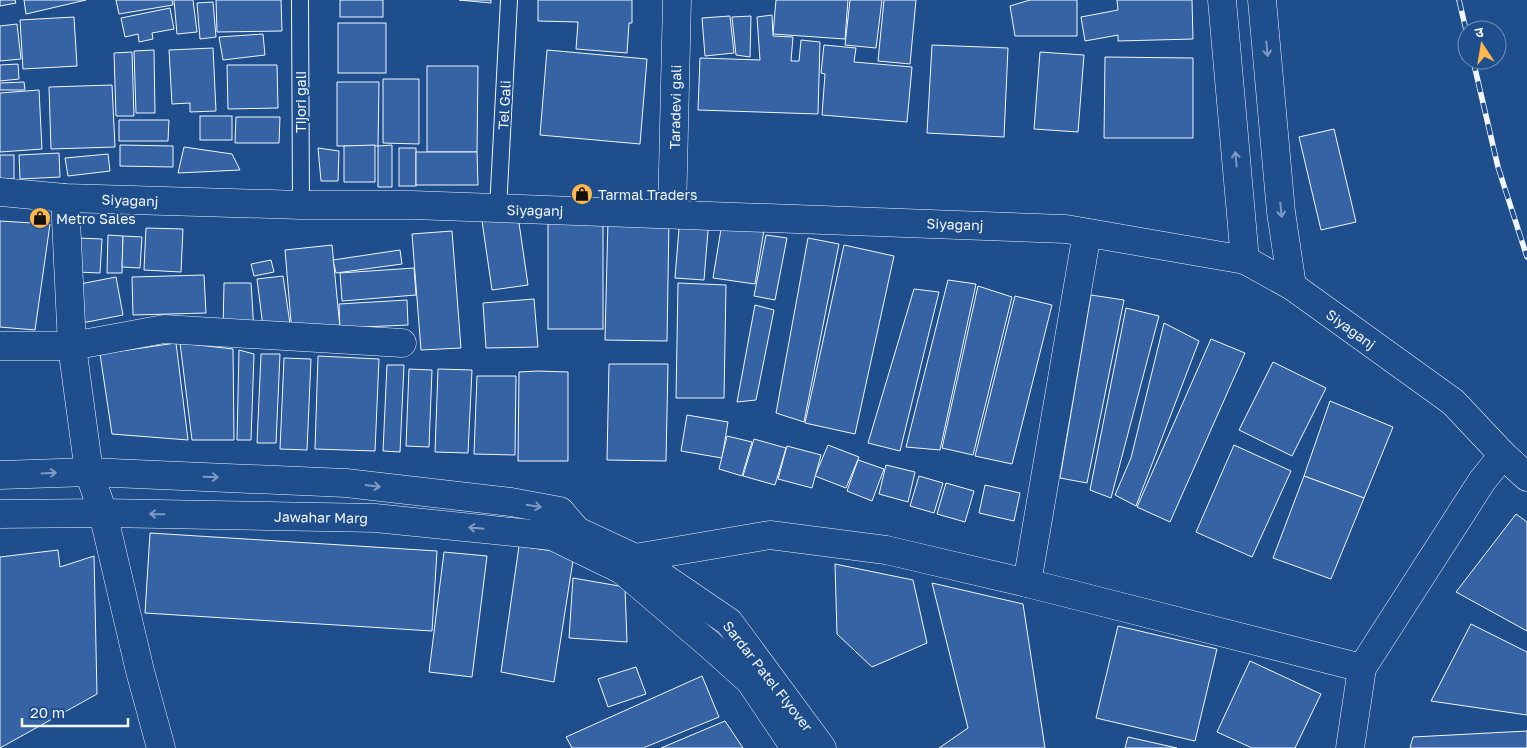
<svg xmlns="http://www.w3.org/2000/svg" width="1527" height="748" font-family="'Golos Text','Noto Sans Devanagari',sans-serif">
	<rect width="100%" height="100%" fill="#1f4e8c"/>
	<!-- building -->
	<g fill="#3563a3" stroke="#f2f6ff">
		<polygon points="0,0 15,0 16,3 0,6"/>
		<polygon points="24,0 86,0 26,14"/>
		<polygon points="116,0 172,0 173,5 119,14"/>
		<polygon points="174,0 193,0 197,32 177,34"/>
		<polygon points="216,0 281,0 282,31 217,32"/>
		<rect x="340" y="0" width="43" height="17"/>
		<polygon points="459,0 491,0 491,3"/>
		<polygon points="538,0 632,0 632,23 629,23 627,53 576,49 578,22 538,21"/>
		<polygon points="776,0 848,0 845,39 773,34"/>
		<polygon points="850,0 882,0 876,48 845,45"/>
		<polygon points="884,0 916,0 910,64 878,61"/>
		<polygon points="1077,0 1077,36 1015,36 1010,6 1030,0"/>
		<polygon points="1117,0 1192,0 1193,39 1118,41 1118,35 1085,41 1081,17 1118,10"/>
		<polygon points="213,2 216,37 200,39 197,3"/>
		<polygon points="170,8 174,29 152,33 153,39 139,42 138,34 125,37 121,18"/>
		<polygon points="772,15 773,36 793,37 791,61 799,61 801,40 820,42 818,114 698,110 700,58 760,60 757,17"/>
		<polygon points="730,16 734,53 705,56 702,18"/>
		<polygon points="751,16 750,57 736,55 732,17"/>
		<polygon points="74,17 77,66 23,69 20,20"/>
		<rect x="338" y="23" width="48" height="50"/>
		<polygon points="17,24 21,59 0,61 0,26"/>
		<polygon points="263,34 265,55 223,60 219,37"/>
		<polygon points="824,45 856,48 854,62 912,67 907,122 822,115 825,74 821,73"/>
		<polygon points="932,45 1008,48 1004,137 927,133"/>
		<polygon points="213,48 216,111 190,112 190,103 172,104 169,50"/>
		<polygon points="154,50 155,113 136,113 134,51"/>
		<polygon points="547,50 647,59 640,144 540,135"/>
		<polygon points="132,52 134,116 116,116 114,53"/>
		<polygon points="1040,52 1084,55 1078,132 1034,129"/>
		<polygon points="1105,57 1193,58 1193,138 1104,138"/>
		<polygon points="18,64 19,79 0,81 0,65"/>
		<polygon points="227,65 277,65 278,108 228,109"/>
		<polygon points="427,66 478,66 477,152 427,152"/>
		<polygon points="383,79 419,79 419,144 383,143"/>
		<polygon points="24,82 25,90 0,90 0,83"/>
		<polygon points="337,82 379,82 378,146 337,146"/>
		<polygon points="112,85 115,147 51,149 49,87"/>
		<polygon points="39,90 42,149 0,152 0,93"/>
		<rect x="200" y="116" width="32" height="24"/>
		<polygon points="236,117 280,117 279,143 235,143"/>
		<polygon points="119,120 169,120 168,141 119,141"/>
		<polygon points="1334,129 1356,222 1321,230 1299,137"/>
		<polygon points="120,145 173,146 173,167 120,166"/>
		<polygon points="375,145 375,182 344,182 344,146"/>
		<polygon points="392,145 392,187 378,187 378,146"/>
		<polygon points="184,147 232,154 240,170 178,173"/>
		<polygon points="318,148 339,151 338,181 321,181"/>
		<rect x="399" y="148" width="17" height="38"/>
		<polygon points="416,152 477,152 478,185 416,185"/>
		<polygon points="59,153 60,177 20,179 19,155"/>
		<polygon points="108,154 110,171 68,176 65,158"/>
		<rect x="0" y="155" width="14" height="24"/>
		<polygon points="518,216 528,285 492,290 482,221"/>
		<polygon points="680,216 709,219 704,280 675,278"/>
		<rect x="548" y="218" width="55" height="111"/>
		<polygon points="608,219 669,219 667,341 605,340"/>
		<polygon points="0,221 50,224 35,330 0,327"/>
		<polygon points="722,223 764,230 755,284 713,278"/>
		<polygon points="146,228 183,229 181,272 144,270"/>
		<polygon points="452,231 461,348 421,350 412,234"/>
		<polygon points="108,235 123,236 122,273 107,273"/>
		<polygon points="766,235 787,238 775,300 754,296"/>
		<polygon points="123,236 142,237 140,268 122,267"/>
		<polygon points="78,238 102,239 100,273 77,272"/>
		<polygon points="808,238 839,244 804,422 776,413"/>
		<polygon points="332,245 340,328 292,333 285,250"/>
		<polygon points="844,245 894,256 855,434 805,423"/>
		<polygon points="400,250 402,264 336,273 333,260"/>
		<polygon points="271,260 274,272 254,276 251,264"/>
		<polygon points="414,268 416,295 342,301 340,273"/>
		<polygon points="204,275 206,313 133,315 132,277"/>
		<polygon points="283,276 290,324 263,327 257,279"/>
		<polygon points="116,277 123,315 82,323 75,285"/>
		<polygon points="948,280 976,284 940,450 906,447"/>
		<polygon points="224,283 251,283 254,331 223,330"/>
		<polygon points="678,283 726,285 724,398 676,398"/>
		<polygon points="978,286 1012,297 973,455 942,448"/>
		<polygon points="914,289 939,292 900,451 868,443"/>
		<polygon points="1091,295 1124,300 1087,483 1060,478"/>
		<polygon points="1015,296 1052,305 1012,464 975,456"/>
		<polygon points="534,299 538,347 486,348 483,303"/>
		<polygon points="407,300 408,325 340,328 339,304"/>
		<polygon points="755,305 774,310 756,400 737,402"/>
		<polygon points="1126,308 1159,316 1111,498 1090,490"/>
		<polygon points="1164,323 1199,341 1136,506 1115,495 1131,458"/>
		<polygon points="1211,339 1245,353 1170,522 1137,507"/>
		<polygon points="176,343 188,440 112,434 100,354"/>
		<polygon points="180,343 233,349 234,440 192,440"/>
		<polygon points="239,350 254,354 251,440 237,440"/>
		<polygon points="261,354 280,354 276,443 257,443"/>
		<polygon points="318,356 379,359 375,451 315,449"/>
		<polygon points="284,358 311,359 307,450 280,449"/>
		<polygon points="1273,362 1326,388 1292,456 1239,430"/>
		<polygon points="609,364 668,364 666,461 607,460"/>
		<polygon points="387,365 404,365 400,452 383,451"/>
		<polygon points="409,369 432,370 429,447 406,446"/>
		<polygon points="438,369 472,370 468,453 435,452"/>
		<polygon points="538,371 568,372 568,461 518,461 519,372"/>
		<polygon points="477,376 516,376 515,455 474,454"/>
		<polygon points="1330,401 1393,427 1364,498 1304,476"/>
		<polygon points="687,415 728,422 722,458 681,451"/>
		<polygon points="727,436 752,442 742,476 719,469"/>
		<polygon points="754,439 786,448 775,485 743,476"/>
		<polygon points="828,445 859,457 846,488 815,476"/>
		<polygon points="1234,445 1291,471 1252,557 1196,532"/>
		<polygon points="787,446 821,455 812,488 778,479"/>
		<polygon points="858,460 884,469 872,501 847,491"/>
		<polygon points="886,465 915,472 908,502 879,494"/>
		<polygon points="919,476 943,483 934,513 910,506"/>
		<polygon points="1304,476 1364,498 1331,579 1273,558"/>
		<polygon points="946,483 974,491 965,522 937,514"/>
		<polygon points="985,485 1020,493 1014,521 979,513"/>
		<polygon points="1516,514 1527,522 1527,631 1456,592"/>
		<polygon points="150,533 437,551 432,631 145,613"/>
		<polygon points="519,546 574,554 554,682 501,672"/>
		<polygon points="58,550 60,567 94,556 97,694 0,748 0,557"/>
		<polygon points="444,552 487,556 472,677 429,672"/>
		<polygon points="835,564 913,580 927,643 872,667 837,634"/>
		<polygon points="573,578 625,587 627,642 569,638"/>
		<polygon points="932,583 1023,604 1045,748 939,748 968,728"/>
		<polygon points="1471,624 1527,652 1527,715 1431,701"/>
		<polygon points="1118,626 1217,649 1195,741 1096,718"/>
		<polygon points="1250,661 1321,694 1295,748 1252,748 1217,732"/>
		<polygon points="636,667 646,694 608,707 598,679"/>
		<polygon points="702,676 719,717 643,748 572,748 566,737"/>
		<polygon points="725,721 743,748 661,748"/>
		<polygon points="1527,731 1527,748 1410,748 1413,737"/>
		<polygon points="1128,737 1177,748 1125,748"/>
	</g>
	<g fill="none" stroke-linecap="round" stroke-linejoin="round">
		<!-- lane casing -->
		<g stroke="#f2f6ff" stroke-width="18">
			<g id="lane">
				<polyline points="300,0 301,205"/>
				<polyline points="498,209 509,0"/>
			</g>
		</g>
		<!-- street casing -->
		<g stroke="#f2f6ff" stroke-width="29">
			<g id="street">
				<polyline points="672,213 677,0"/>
				<polyline points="0,346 72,346 164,329 402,343"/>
				<polyline points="1503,455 1527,477"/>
				<polyline points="103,513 140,671 161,748"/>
				<polyline points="552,536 622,570 710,645 750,681 795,748"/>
				<polyline points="635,558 770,535 886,550 1027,583 1362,668"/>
				<polyline points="1027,583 1087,233"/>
			</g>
		</g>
		<!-- secondary casing -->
		<g stroke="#f2f6ff" stroke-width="29">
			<g id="secondary">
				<polyline points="1222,0 1245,260"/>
				<polyline points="1262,0 1281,212 1292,286"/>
				<polyline points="0,192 65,198 301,205 412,205 1066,229 1245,260 1292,286 1453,402 1503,455 1482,481 1362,668 1350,748"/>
				<polyline points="65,198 72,346 89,472 103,513"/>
				<polyline points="0,475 89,472 346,483 511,502 560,511 577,531"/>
				<polyline points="0,514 103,513 375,518 552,536 577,531 635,558 729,622 822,748"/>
			</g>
		</g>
		<!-- lane -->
		<use href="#lane" stroke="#1f4e8c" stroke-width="16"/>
		<!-- street -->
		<use href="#street" stroke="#1f4e8c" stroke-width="28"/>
		<!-- secondary -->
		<use href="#secondary" stroke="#1f4e8c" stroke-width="28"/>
		<!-- rail casing -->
		<g stroke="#f2f6ff" stroke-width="5.5">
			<g id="rail">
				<polyline points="1459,0 1467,34"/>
				<polyline points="1473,60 1498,167 1527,257"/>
			</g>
		</g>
		<!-- rail -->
		<use href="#rail" stroke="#1f4e8c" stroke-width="4" stroke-dasharray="11" stroke-linecap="butt"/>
	</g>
	<!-- one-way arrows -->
	<defs><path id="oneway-shaft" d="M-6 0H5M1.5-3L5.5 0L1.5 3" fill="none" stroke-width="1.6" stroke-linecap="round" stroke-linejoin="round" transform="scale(1.25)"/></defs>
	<g stroke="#7e9ac0">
		<use href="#oneway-shaft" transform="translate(1267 49) rotate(85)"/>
		<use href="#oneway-shaft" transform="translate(1236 159) rotate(-95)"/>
		<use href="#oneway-shaft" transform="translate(1281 210) rotate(84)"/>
		<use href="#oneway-shaft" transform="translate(49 473) rotate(-3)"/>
		<use href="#oneway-shaft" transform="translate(211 477) rotate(2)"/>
		<use href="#oneway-shaft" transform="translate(373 486) rotate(7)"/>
		<use href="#oneway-shaft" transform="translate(534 506) rotate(10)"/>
		<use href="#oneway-shaft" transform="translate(157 514) rotate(-179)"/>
		<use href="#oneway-shaft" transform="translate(476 528) rotate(-174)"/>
	</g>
	<!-- icons -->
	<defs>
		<g id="shop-disc" transform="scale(1.125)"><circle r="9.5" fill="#ffb74d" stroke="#1f4e8c"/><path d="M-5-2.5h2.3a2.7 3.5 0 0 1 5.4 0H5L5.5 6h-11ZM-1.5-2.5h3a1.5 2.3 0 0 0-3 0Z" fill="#111"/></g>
	</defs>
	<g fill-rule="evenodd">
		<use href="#shop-disc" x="582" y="194"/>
		<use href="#shop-disc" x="40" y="218"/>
	</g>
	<g text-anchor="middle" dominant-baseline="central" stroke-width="4" stroke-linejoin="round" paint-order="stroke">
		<!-- street labels -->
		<g font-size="14" fill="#f2f6ff" stroke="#1f4e8c">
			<text transform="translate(300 102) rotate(-90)">Tijori gali</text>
			<text transform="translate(504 105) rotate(-87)">Tel Gali</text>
			<text transform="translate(675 107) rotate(-89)">Taradevi gali</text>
			<text transform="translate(130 200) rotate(2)">Siyaganj</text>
			<text transform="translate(535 210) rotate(1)">Siyaganj</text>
			<text transform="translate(955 224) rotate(2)">Siyaganj</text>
			<text transform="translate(1351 329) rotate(36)">Siyaganj</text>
			<text transform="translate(321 517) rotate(1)">Jawahar Marg</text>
			<text transform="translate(768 676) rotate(52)">Sardar Patel Flyover</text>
		</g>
		<!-- poi labels -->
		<g font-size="14" fill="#f2f6ff" stroke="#1f4e8c" text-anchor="start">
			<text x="598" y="194">Tarmal Traders</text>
			<text x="56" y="218">Metro Sales</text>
		</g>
	</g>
	<!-- north arrow -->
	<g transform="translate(1482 45) rotate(348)"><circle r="24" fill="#1f4e8c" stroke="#7391ba"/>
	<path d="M0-4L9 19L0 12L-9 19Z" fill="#ffb74d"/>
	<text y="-8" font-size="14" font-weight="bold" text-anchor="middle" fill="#f2f6ff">उ</text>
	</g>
	<!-- scale -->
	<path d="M22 718v8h106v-8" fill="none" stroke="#f2f6ff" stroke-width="2.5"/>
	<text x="30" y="718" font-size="15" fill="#f2f6ff" stroke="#1f4e8c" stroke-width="4" paint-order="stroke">20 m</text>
</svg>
